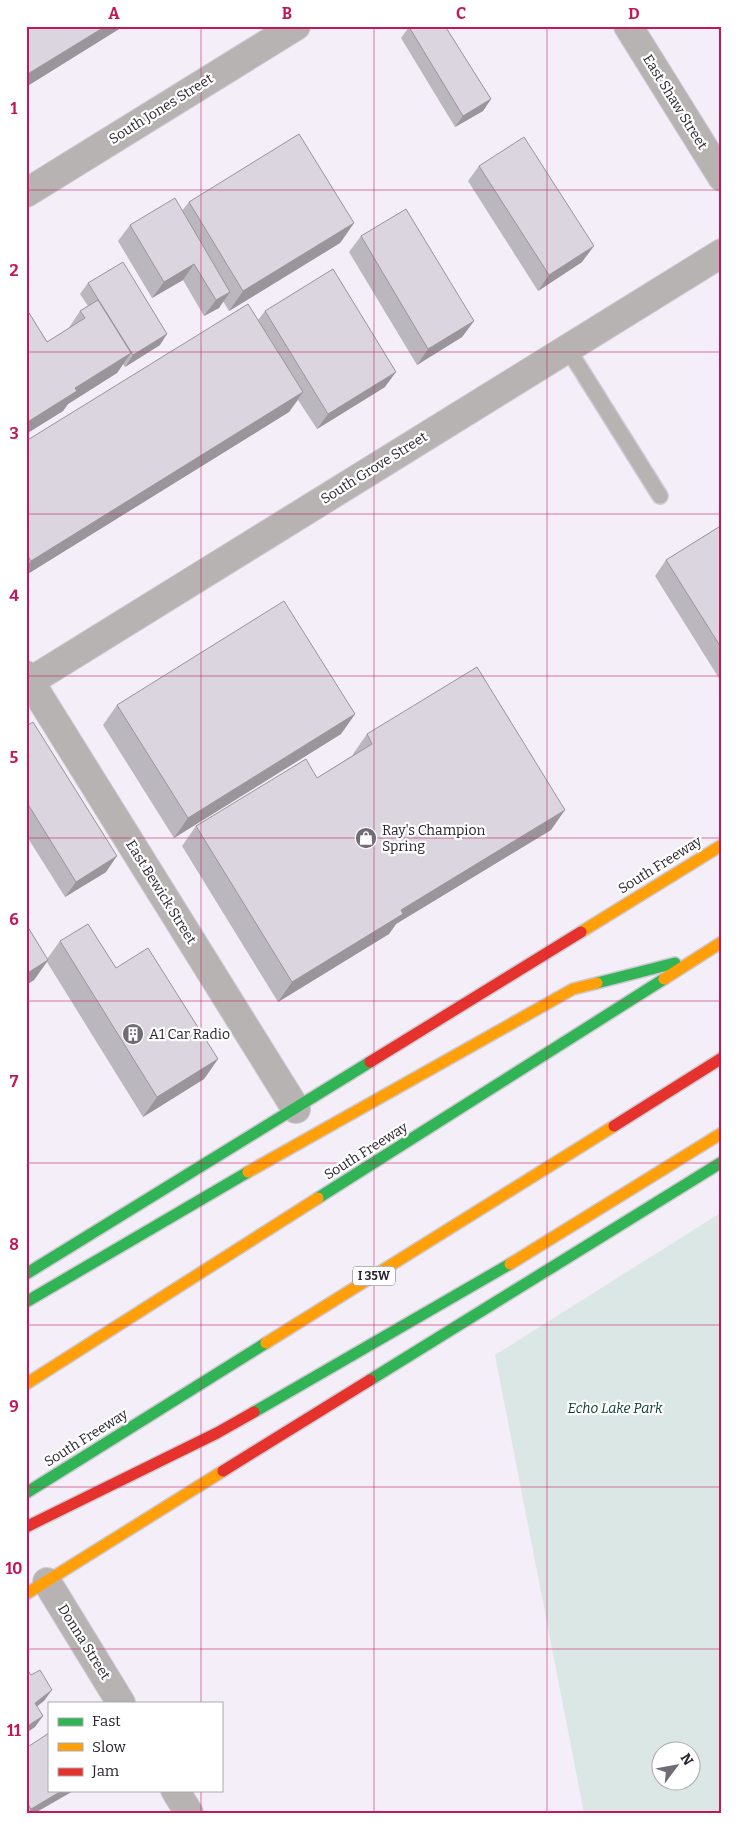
<svg xmlns="http://www.w3.org/2000/svg" width="748" height="1839" font-family="Bitter,serif">
	<rect width="100%" height="100%" fill="#f3eef7"/>
	<!-- green -->
	<path fill="#dbe7e4" fill-rule="evenodd" d="M 722,1212 L 722,1813 L 584,1813 L 495,1355 ZM 660,1752 L 690,1752 L 690,1782 L 660,1782 Z"/>
	<g fill="none" stroke-linecap="round" stroke-linejoin="round">
		<!-- lane casing -->
		<g stroke="#cfcad2" stroke-width="18">
			<polyline id="lane" points="568,349 660,496"/>
		</g>
		<!-- street casing -->
		<g stroke="#cfcad2" stroke-width="30">
			<g id="street">
				<polyline points="628,26 722,177"/>
				<polyline points="26,193 296,26"/>
				<polyline points="26,675 296,1109"/>
				<polyline points="26,684 722,253"/>
				<polyline points="47,1582 121,1703"/>
				<polyline points="175,1790 189,1813"/>
			</g>
		</g>
		<!-- fast casing -->
		<g stroke="#cfcad2" stroke-width="14">
			<g id="fast">
				<polyline points="597,983 675,963"/>
				<polyline points="318,1198 664,979"/>
				<polyline points="26,1274 370,1062"/>
				<polyline points="26,1302 248,1172"/>
				<polyline points="370,1380 722,1162"/>
				<polyline points="254,1412 510,1264"/>
				<polyline points="26,1493 266,1343"/>
			</g>
		</g>
		<!-- slow casing -->
		<g stroke="#cfcad2" stroke-width="14">
			<g id="slow">
				<polyline points="581,932 722,845"/>
				<polyline points="664,979 722,942"/>
				<polyline points="248,1172 573,989 597,983"/>
				<polyline points="510,1264 722,1133"/>
				<polyline points="266,1343 614,1126"/>
				<polyline points="26,1384 318,1198"/>
				<polyline points="26,1594 223,1471"/>
			</g>
		</g>
		<!-- jam casing -->
		<g stroke="#cfcad2" stroke-width="14">
			<g id="jam">
				<polyline points="370,1062 581,932"/>
				<polyline points="614,1126 722,1058"/>
				<polyline points="223,1471 370,1380"/>
				<polyline points="26,1527 217,1433 254,1412"/>
			</g>
		</g>
		<!-- lane -->
		<use href="#lane" stroke="#b7b3b2" stroke-width="15"/>
		<!-- street -->
		<use href="#street" stroke="#b7b3b2" stroke-width="28"/>
		<!-- fast -->
		<use href="#fast" stroke="#30b455" stroke-width="11"/>
		<!-- slow -->
		<use href="#slow" stroke="#ff9f0a" stroke-width="11"/>
		<!-- jam -->
		<use href="#jam" stroke="#e5322d" stroke-width="11"/>
	</g>
	<!-- wall -->
	<g fill="#bbb7bf">
		<polygon points="409,27 491,99 483,111 455,127 401,38"/>
		<polygon points="479,166 582,262 538,291 468,181"/>
		<polygon points="189,202 354,223 340,243 229,311 223,301 219,308 204,316 183,280 152,298 118,241 130,225 182,211"/>
		<polygon points="361,236 474,321 462,337 417,365 349,252"/>
		<polygon points="88,283 160,345 125,367 123,364 117,373 68,404 63,411 26,434 26,308 47,342 68,329 80,311 88,306 80,294"/>
		<polygon points="265,311 385,387 317,429 298,400 289,412 26,575 26,441 258,320"/>
		<polygon points="722,525 722,683 655,576 666,560"/>
		<polygon points="117,705 355,714 341,734 174,838 103,725"/>
		<polygon points="26,726 106,872 65,897 26,835"/>
		<polygon points="367,734 551,830 396,924 389,934 278,1002 182,846 196,826 317,778 353,755 353,754"/>
		<polygon points="26,924 47,959 60,941 116,968 218,1059 204,1079 143,1117 47,962 34,980 26,985"/>
		<polygon points="26,1748 35,1813 26,1813"/>
	</g>
	<!-- shaded-wall -->
	<g fill="#99959b">
		<polygon points="106,26 124,26 26,87 26,75"/>
		<polygon points="491,99 483,111 455,127 463,116"/>
		<polygon points="354,223 340,243 229,311 243,291"/>
		<polygon points="594,246 582,262 538,291 549,275"/>
		<polygon points="194,264 183,280 152,298 164,282"/>
		<polygon points="230,292 219,308 204,316 216,300"/>
		<polygon points="474,321 462,337 417,365 428,349"/>
		<polygon points="167,334 160,345 125,367 133,355"/>
		<polygon points="131,353 117,373 68,404 63,411 26,434 26,423 75,388"/>
		<polygon points="396,372 385,387 317,429 328,414"/>
		<polygon points="303,392 289,412 26,575 26,567 31,561"/>
		<polygon points="355,714 341,734 174,838 188,818"/>
		<polygon points="565,810 551,830 396,924 389,934 278,1002 292,982 401,910"/>
		<polygon points="117,856 106,872 65,897 76,882"/>
		<polygon points="48,960 34,980 26,985 26,974"/>
		<polygon points="218,1059 204,1079 143,1117 157,1097"/>
		<polygon points="52,1690 44,1701 27,1714 35,1703"/>
		<polygon points="43,1716 35,1727 26,1733 26,1727"/>
		<polygon points="63,1790 75,1790 35,1813 28,1813 31,1809"/>
	</g>
	<!-- building -->
	<g fill="#dad5de" stroke="#99959b">
		<polygon points="26,26 106,26 26,75"/>
		<polygon points="410,26 445,26 491,99 463,116 409,27"/>
		<polygon points="299,134 354,223 243,291 189,202"/>
		<polygon points="524,137 594,246 549,275 479,166"/>
		<polygon points="175,198 230,292 216,300 194,264 164,282 130,225"/>
		<polygon points="406,209 474,321 428,349 361,236"/>
		<polygon points="123,262 167,334 133,355 88,283"/>
		<polygon points="333,269 396,372 328,414 265,311"/>
		<polygon points="98,300 131,353 75,388 77,391 26,423 26,308 47,342 85,318 80,311"/>
		<polygon points="248,304 303,392 31,561 26,553 26,441"/>
		<polygon points="722,525 722,649 666,560"/>
		<polygon points="284,601 355,714 188,818 117,705"/>
		<polygon points="477,667 565,810 401,910 403,914 292,982 196,826 306,759 317,778 372,744 367,734"/>
		<polygon points="33,722 117,856 76,882 26,801 26,726"/>
		<polygon points="26,924 48,960 26,974"/>
		<polygon points="88,924 116,968 148,948 218,1059 157,1097 60,941"/>
		<polygon points="26,1668 31,1675 40,1670 52,1690 35,1703 43,1716 26,1727"/>
		<polygon points="49,1733 49,1790 63,1790 31,1809 26,1801 26,1748"/>
	</g>
	<!-- grid -->
	<path fill="none" stroke="#c2185b" stroke-width="1" stroke-opacity="0.55" d="M 201,26 L 201,1703M 374,26 L 374,1813M 547,26 L 547,1813M 26,190 L 722,190M 26,352 L 722,352M 26,514 L 722,514M 26,676 L 722,676M 26,838 L 722,838M 26,1001 L 722,1001M 26,1163 L 722,1163M 26,1325 L 722,1325M 26,1487 L 722,1487M 26,1649 L 722,1649M 201,1790 L 201,1813"/>
	<!-- icons -->
	<defs>
		<g id="shop-disc" transform="scale(1.125)"><circle r="9.5" fill="#706b74" stroke="#fff"/><path d="M-5-2.5h2.3a2.7 3.5 0 0 1 5.4 0H5L5.5 6h-11ZM-1.5-2.5h3a1.5 2.3 0 0 0-3 0Z" fill="#fff"/></g>
		<g id="building-disc" transform="scale(1.125)"><circle r="9.5" fill="#706b74" stroke="#fff"/><path d="M-4-6H4V6H1V3H-1V6H-4ZM-2.5-4.3h1.7v1.8h-1.7ZM.8-4.3h1.7v1.8H.8ZM-2.5-1h1.7V.8h-1.7ZM.8-1h1.7V.8H.8Z" fill="#fff"/></g>
	</defs>
	<g fill-rule="evenodd">
		<use href="#shop-disc" x="366" y="838"/>
		<use href="#building-disc" x="133" y="1034"/>
	</g>
	<g text-anchor="middle" dominant-baseline="central" stroke-width="4.5" stroke-linejoin="round" paint-order="stroke">
		<!-- shield labels -->
		<rect fill="#fff" stroke="#6a666d" stroke-width="1" x="353" y="1266.5" width="42" height="19" rx="4"/>
		<g font-size="12" font-weight="bold" fill="#2a242e">
			<text x="374" y="1276">I 35W</text>
		</g>
		<!-- street labels -->
		<g font-size="14" fill="#2a242e" stroke="#fff">
			<text transform="translate(675 102) rotate(58)">East Shaw Street</text>
			<text transform="translate(161 109) rotate(-32)">South Jones Street</text>
			<text transform="translate(374 468) rotate(-32)">South Grove Street</text>
			<text transform="translate(660 865) rotate(-32)">South Freeway</text>
			<text transform="translate(161 892) rotate(58)">East Bewick Street</text>
			<text transform="translate(366 1151) rotate(-32)">South Freeway</text>
			<text transform="translate(86 1438) rotate(-32)">South Freeway</text>
			<text transform="translate(84 1642) rotate(58)">Donna Street</text>
		</g>
		<!-- poi labels -->
		<g font-size="14" fill="#2a242e" stroke="#fff" text-anchor="start">
			<text x="382" y="830">Ray's Champion<tspan x="382" dy="16">Spring</tspan></text>
			<text x="149" y="1034">A1 Car Radio</text>
		</g>
		<!-- park labels -->
		<g font-size="14" font-style="italic" fill="#0c402c" stroke="#fff">
			<text x="615" y="1408">Echo Lake Park</text>
		</g>
	</g>
	<!-- border -->
	<rect width="748" height="1839" fill="none" stroke="#ffffff" stroke-width="55"/>
	<!-- legend -->
	<rect x="48" y="1702" width="175" height="90" fill="#ffffff" stroke="#aaa7ab"/>
	<rect x="58" y="1718" width="25" height="8" fill="#30b455" stroke="#aaa7ab"/>
	<text x="92" y="1726" font-size="15" fill="#2a242e">Fast</text>
	<rect x="58" y="1743" width="25" height="8" fill="#ff9f0a" stroke="#aaa7ab"/>
	<text x="92" y="1752" font-size="15" fill="#2a242e">Slow</text>
	<rect x="58" y="1768" width="25" height="8" fill="#e5322d" stroke="#aaa7ab"/>
	<text x="92" y="1776" font-size="15" fill="#2a242e">Jam</text>
	<!-- north arrow -->
	<g transform="translate(676 1766) rotate(58)"><circle r="24" fill="#ffffff" stroke="#aaa7ab"/>
	<path d="M0-4L9 19L0 12L-9 19Z" fill="#706b74"/>
	<text y="-8" font-size="14" font-weight="bold" text-anchor="middle" fill="#2a242e">N</text>
	</g>
	<rect x="28" y="28" width="692" height="1784" fill="none" stroke="#c2185b" stroke-width="2"/>
	<g font-size="16" text-anchor="middle" font-weight="bold" fill="#c2185b">
		<text x="114" y="19">A</text>
		<text x="287" y="19">B</text>
		<text x="461" y="19">C</text>
		<text x="634" y="19">D</text>
		<text x="14" y="114">1</text>
		<text x="14" y="276">2</text>
		<text x="14" y="439">3</text>
		<text x="14" y="601">4</text>
		<text x="14" y="763">5</text>
		<text x="14" y="925">6</text>
		<text x="14" y="1087">7</text>
		<text x="14" y="1250">8</text>
		<text x="14" y="1412">9</text>
		<text x="14" y="1574">10</text>
		<text x="14" y="1736">11</text>
	</g>
</svg>
